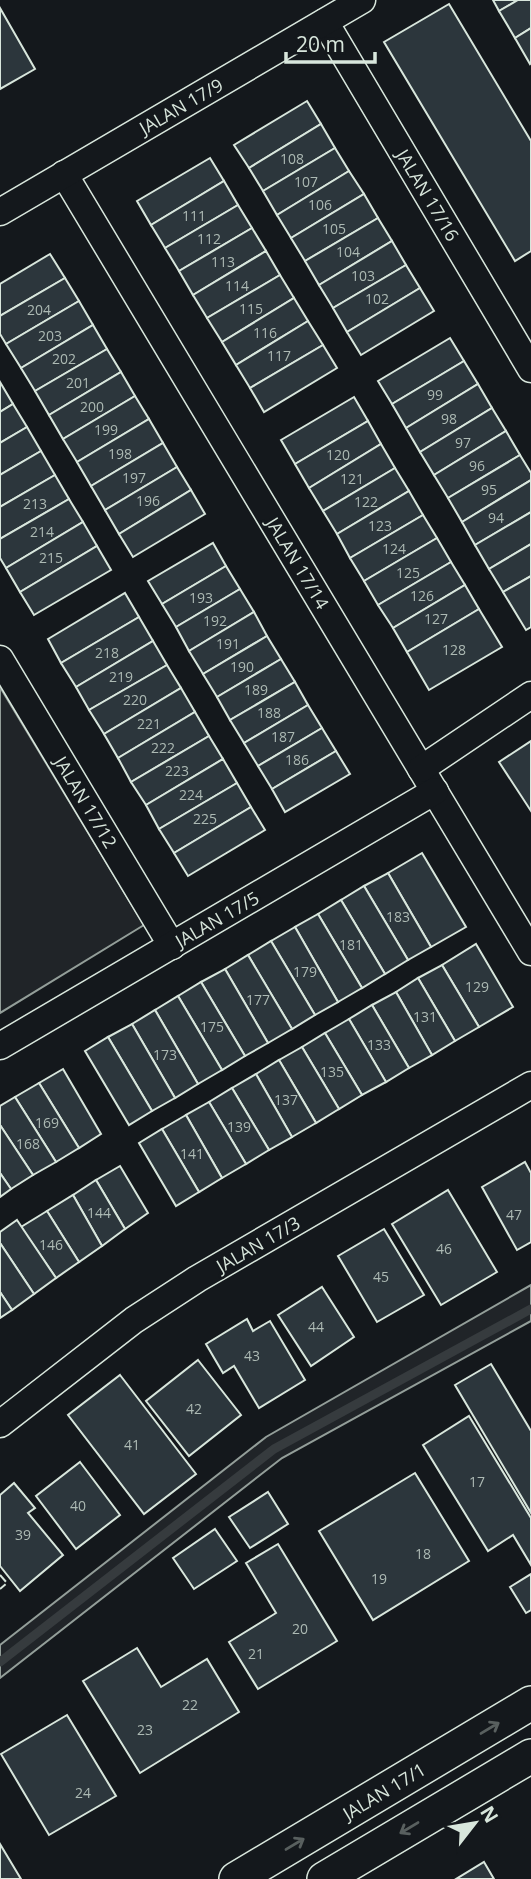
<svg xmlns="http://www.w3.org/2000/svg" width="531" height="1879" font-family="'Open Sans',sans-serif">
	<rect width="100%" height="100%" fill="#14181c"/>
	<!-- green -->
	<g fill="#202428" stroke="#939e99" stroke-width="2">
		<polygon points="0,687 144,925 0,1013"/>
		<polygon points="531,1285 531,1321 282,1458 0,1678 0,1645 266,1437"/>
	</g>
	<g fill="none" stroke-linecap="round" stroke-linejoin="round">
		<!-- stream -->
		<polyline stroke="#363b3e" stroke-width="9" points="0,1662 274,1449 531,1309"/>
	</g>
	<!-- building -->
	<g fill="#2c363c" stroke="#d8e6dc" stroke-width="2">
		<polygon points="493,0 518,0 499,11"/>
		<polygon points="518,0 531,0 531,28 515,38 499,11"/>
		<polygon points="449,4 531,141 531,251 515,261 384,42"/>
		<polygon points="0,8 35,69 0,89"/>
		<polygon points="531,28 531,63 530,64 515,38"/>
		<polygon points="307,101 321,124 249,168 234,145"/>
		<polygon points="321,124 335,148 263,191 249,168"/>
		<polygon points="335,148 349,171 277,215 263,191"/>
		<polygon points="210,158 224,181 151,225 137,201"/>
		<polygon points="349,171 364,194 291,238 277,215"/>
		<polygon points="224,181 238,205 165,248 151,225"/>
		<polygon points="364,194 378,218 305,261 291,238"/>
		<polygon points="238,205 252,228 179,271 165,248"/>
		<polygon points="378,218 392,241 319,285 305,261"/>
		<polygon points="252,228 266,251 193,295 179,271"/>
		<polygon points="392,241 406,265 333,308 319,285"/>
		<polygon points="266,251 280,275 207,318 193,295"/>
		<polygon points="50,254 65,278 0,316 0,284"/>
		<polygon points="406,265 420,288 347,332 333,308"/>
		<polygon points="280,275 294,298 222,342 207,318"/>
		<polygon points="65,278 79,301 6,344 0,334 0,316"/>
		<polygon points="420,288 434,311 361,355 347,332"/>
		<polygon points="294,298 308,321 236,365 222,342"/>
		<polygon points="79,301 93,325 21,368 6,344"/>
		<polygon points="308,321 323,345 250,388 236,365"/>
		<polygon points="93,325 107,349 35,391 21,368"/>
		<polygon points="450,338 464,361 392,404 378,381"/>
		<polygon points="323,345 337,368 264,412 250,388"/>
		<polygon points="107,349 121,372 49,415 35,391"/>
		<polygon points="464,361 478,384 406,428 392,404"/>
		<polygon points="121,372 135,396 63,439 49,415"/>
		<polygon points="0,382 13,404 0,412"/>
		<polygon points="478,384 492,408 420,452 406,428"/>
		<polygon points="135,396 149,419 77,462 63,439"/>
		<polygon points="354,397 368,421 295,464 281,440"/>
		<polygon points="13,404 27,427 0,443 0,412"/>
		<polygon points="492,408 506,431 434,475 420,452"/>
		<polygon points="149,419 163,443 91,486 77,462"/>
		<polygon points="368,421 381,444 309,488 295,464"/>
		<polygon points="27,427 41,451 0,475 0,443"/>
		<polygon points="506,431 520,455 448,498 434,475"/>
		<polygon points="163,443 177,467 105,510 91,486"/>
		<polygon points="381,444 395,468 323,511 309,488"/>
		<polygon points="41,451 55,475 0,507 0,475"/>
		<polygon points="520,455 531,473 531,480 462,522 448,498"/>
		<polygon points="177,467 191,490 119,534 105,510"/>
		<polygon points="395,468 409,491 337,534 323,511"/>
		<polygon points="55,475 69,499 0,539 0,507"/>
		<polygon points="531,480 531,512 475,545 462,522"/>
		<polygon points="191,490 205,514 133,557 119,534"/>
		<polygon points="409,491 423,515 350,558 337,534"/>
		<polygon points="69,499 83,522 6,568 0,558 0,539"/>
		<polygon points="531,512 531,544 489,569 475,545"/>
		<polygon points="423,515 437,538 364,581 350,558"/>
		<polygon points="83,522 97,546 20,592 6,568"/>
		<polygon points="437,538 451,562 378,605 364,581"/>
		<polygon points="213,543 226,566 162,604 148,581"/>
		<polygon points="531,544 531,576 503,592 489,569"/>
		<polygon points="97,546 111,570 34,615 20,592"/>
		<polygon points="451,562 465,585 393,628 378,605"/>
		<polygon points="226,566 240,589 176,627 162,604"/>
		<polygon points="531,576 531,627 526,630 503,592"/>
		<polygon points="465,585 479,609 407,652 393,628"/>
		<polygon points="240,589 254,612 189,651 176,627"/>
		<polygon points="125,593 139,617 61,663 48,639"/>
		<polygon points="479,609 502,647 429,690 407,652"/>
		<polygon points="254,612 267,636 203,674 189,651"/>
		<polygon points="139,617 153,641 76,687 61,663"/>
		<polygon points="267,636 281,659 217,697 203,674"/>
		<polygon points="153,641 167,665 89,710 76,687"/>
		<polygon points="281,659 295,682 230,720 217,697"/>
		<polygon points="167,665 181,688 104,734 89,710"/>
		<polygon points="295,682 308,705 244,743 230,720"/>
		<polygon points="181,688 195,712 118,758 104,734"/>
		<polygon points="308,705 322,728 258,766 244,743"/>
		<polygon points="195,712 209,736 131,782 118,758"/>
		<polygon points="322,728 336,751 272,789 258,766"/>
		<polygon points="209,736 223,759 146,805 131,782"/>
		<polygon points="531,741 531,811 499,762"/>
		<polygon points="336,751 350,774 285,812 272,789"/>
		<polygon points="223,759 237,783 159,829 146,805"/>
		<polygon points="237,783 251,807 174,853 159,829"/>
		<polygon points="251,807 265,830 188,876 174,853"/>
		<polygon points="422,853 466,927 431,947 388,873"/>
		<polygon points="388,873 431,947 408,960 364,886"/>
		<polygon points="364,886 408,960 385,974 341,900"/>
		<polygon points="341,900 385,974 362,988 318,914"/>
		<polygon points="318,914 362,988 338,1002 295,927"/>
		<polygon points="295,927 338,1002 315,1015 271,941"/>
		<polygon points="271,941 315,1015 292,1029 248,955"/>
		<polygon points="476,944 513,1007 479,1027 442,965"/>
		<polygon points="248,955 292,1029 268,1043 225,969"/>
		<polygon points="442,965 479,1027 455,1041 418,978"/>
		<polygon points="225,969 268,1043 245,1056 201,982"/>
		<polygon points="418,978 455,1041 432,1055 396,992"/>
		<polygon points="201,982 245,1056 222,1070 178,996"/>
		<polygon points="396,992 432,1055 409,1068 372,1005"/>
		<polygon points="178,996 222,1070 198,1084 155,1010"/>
		<polygon points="372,1005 409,1068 386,1082 349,1019"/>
		<polygon points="155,1010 198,1084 175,1098 132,1024"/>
		<polygon points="349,1019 386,1082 362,1095 325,1033"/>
		<polygon points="132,1024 175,1098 152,1111 108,1037"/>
		<polygon points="325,1033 362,1095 339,1109 302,1047"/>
		<polygon points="108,1037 152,1111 129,1125 85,1051"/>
		<polygon points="302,1047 339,1109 316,1123 279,1060"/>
		<polygon points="279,1060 316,1123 292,1137 256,1074"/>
		<polygon points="63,1069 101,1134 79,1148 39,1083"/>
		<polygon points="256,1074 292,1137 269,1150 232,1088"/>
		<polygon points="39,1083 79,1148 56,1162 15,1097"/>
		<polygon points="232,1088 269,1150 246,1164 209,1102"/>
		<polygon points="15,1097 56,1162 33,1175 0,1125 0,1106"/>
		<polygon points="209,1102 246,1164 222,1178 186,1115"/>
		<polygon points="186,1115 222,1178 199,1192 162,1129"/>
		<polygon points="0,1125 33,1175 11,1189 0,1173"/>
		<polygon points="162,1129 199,1192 176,1206 139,1143"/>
		<polygon points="525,1162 531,1173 531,1242 517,1250 482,1187"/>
		<polygon points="120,1166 148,1213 125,1229 96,1180"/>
		<polygon points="0,1173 11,1189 0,1197"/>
		<polygon points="96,1180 125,1229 102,1246 73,1195"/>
		<polygon points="448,1190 497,1272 441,1305 392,1224"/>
		<polygon points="73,1195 102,1246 79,1262 47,1211"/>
		<polygon points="47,1211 79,1262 56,1278 21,1227"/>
		<polygon points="17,1220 56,1278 34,1294 0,1243 0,1232"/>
		<polygon points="384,1229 424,1295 377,1322 338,1256"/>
		<polygon points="0,1243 34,1294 12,1310 0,1292"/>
		<polygon points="322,1287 354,1337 311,1366 278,1315"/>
		<polygon points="0,1292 12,1310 0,1318"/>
		<polygon points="247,1319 253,1331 270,1321 305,1380 259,1408 234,1366 223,1373 206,1344"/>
		<polygon points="198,1360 241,1415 189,1456 146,1401"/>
		<polygon points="491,1364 531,1431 531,1513 455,1385"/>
		<polygon points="120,1375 196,1474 144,1514 68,1415"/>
		<polygon points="469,1416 531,1518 531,1565 513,1535 488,1551 423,1445"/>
		<polygon points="80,1462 120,1515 76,1549 36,1496"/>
		<polygon points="415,1473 469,1561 373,1620 319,1531"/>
		<polygon points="14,1483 35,1508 28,1513 63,1555 20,1591 0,1566 0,1495"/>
		<polygon points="268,1492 288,1524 250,1548 229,1517"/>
		<polygon points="215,1529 237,1561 194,1589 173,1558"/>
		<polygon points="278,1544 337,1641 258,1689 229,1642 276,1613 246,1563"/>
		<polygon points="531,1574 531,1610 526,1613 510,1587"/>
		<polygon points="137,1648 161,1687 207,1659 239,1712 140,1773 83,1681"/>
		<polygon points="67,1715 116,1796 49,1835 1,1754"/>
		<polygon points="0,1844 21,1879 0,1879"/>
		<polygon points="484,1862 494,1879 456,1879"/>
	</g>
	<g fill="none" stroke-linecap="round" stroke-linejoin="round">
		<!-- minor casing -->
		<g stroke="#d8e6dc" stroke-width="29">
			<g id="minor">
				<polyline points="325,22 531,369"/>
				<polyline points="64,174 531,952"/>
				<polyline points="0,212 362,0"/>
				<polyline points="0,659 172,946"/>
				<polyline points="421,769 531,695"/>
				<polyline points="0,1046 435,791"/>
				<polyline points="0,1424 134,1320 197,1279 531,1085"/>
			</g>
		</g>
		<!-- tertiary casing -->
		<g stroke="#d8e6dc" stroke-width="36">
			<g id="tertiary">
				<polyline points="236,1879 531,1703"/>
				<polyline points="324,1879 531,1756"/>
			</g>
		</g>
		<!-- minor -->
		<use href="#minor" stroke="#14181c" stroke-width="26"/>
		<!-- tertiary -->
		<use href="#tertiary" stroke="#14181c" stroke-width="33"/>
		<!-- fence -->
		<polyline stroke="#d8e6dc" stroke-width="2" stroke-dasharray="9 3.5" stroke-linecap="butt" points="0,1575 7,1583 0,1589"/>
	</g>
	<!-- one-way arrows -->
	<defs><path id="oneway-shaft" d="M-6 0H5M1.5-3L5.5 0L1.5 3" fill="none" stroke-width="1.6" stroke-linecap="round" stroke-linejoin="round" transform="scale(1.75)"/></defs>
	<g stroke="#59605f">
		<use href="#oneway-shaft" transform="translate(490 1728) rotate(-31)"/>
		<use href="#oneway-shaft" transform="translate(409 1828) rotate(149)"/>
		<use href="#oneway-shaft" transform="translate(295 1844) rotate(-31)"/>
	</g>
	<g text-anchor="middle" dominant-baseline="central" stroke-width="5" stroke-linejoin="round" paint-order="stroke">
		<!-- number labels -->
		<g font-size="14" fill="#adbab4">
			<text x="292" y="158">108</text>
			<text x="306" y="181">107</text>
			<text x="320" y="204">106</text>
			<text x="194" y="215">111</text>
			<text x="334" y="228">105</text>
			<text x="209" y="238">112</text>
			<text x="348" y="251">104</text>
			<text x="223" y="261">113</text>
			<text x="363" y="275">103</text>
			<text x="237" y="285">114</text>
			<text x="377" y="298">102</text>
			<text x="251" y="308">115</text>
			<text x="39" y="309">204</text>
			<text x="265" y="332">116</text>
			<text x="50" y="335">203</text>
			<text x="279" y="355">117</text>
			<text x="64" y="358">202</text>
			<text x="78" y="382">201</text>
			<text x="435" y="394">99</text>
			<text x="92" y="406">200</text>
			<text x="449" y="418">98</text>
			<text x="106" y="429">199</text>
			<text x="463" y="442">97</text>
			<text x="120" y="453">198</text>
			<text x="338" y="454">120</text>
			<text x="477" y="465">96</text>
			<text x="134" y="477">197</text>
			<text x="352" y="478">121</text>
			<text x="489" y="489">95</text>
			<text x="148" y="500">196</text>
			<text x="366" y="501">122</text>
			<text x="35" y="503">213</text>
			<text x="496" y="517">94</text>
			<text x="380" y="525">123</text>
			<text x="42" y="531">214</text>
			<text x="394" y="548">124</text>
			<text x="51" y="557">215</text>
			<text x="408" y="572">125</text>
			<text x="422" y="595">126</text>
			<text x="201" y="597">193</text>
			<text x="436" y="618">127</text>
			<text x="215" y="620">192</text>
			<text x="228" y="643">191</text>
			<text x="454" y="649">128</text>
			<text x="107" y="652">218</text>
			<text x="242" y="666">190</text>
			<text x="121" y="676">219</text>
			<text x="256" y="689">189</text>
			<text x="135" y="699">220</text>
			<text x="269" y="712">188</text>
			<text x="149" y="723">221</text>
			<text x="283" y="736">187</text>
			<text x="163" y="747">222</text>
			<text x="297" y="759">186</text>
			<text x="177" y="770">223</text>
			<text x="191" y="794">224</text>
			<text x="205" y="818">225</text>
			<text x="398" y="916">183</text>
			<text x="351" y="944">181</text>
			<text x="305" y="971">179</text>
			<text x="477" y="986">129</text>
			<text x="258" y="999">177</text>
			<text x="425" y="1016">131</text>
			<text x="212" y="1026">175</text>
			<text x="379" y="1044">133</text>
			<text x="165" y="1054">173</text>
			<text x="332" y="1071">135</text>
			<text x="286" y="1099">137</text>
			<text x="47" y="1122">169</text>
			<text x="239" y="1126">139</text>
			<text x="28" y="1143">168</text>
			<text x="192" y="1153">141</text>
			<text x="99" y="1212">144</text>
			<text x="514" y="1214">47</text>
			<text x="51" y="1244">146</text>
			<text x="444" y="1248">46</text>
			<text x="381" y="1276">45</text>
			<text x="316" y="1326">44</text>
			<text x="252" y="1355">43</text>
			<text x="194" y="1408">42</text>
			<text x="132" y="1444">41</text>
			<text x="477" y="1481">17</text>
			<text x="78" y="1505">40</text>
			<text x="23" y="1534">39</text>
			<text x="423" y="1553">18</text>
			<text x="379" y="1578">19</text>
			<text x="300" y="1628">20</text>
			<text x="256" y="1653">21</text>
			<text x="190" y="1704">22</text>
			<text x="145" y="1729">23</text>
			<text x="83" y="1792">24</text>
		</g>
		<!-- street labels -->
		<g font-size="18" fill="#d8e6dc" stroke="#14181c">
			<text transform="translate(181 106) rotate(-30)">JALAN 17/9</text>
			<text transform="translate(428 195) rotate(59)">JALAN 17/16</text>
			<text transform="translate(298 563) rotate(59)">JALAN 17/14</text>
			<text transform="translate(86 802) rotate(59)">JALAN 17/12</text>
			<text transform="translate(217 919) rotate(-30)">JALAN 17/5</text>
			<text transform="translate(258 1244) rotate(-30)">JALAN 17/3</text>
			<text transform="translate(384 1791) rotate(-31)">JALAN 17/1</text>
		</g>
	</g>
	<!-- north arrow -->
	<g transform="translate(475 1823) rotate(59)" stroke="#14181c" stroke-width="5" paint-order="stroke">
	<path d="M0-5L12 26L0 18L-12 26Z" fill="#d8e6dc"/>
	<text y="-10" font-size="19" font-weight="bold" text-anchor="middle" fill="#d8e6dc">N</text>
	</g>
	<!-- scale -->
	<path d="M286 52v10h89v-10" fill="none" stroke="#d8e6dc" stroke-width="3.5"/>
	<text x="296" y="52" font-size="21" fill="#d8e6dc" stroke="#14181c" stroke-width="5" paint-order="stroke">20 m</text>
</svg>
